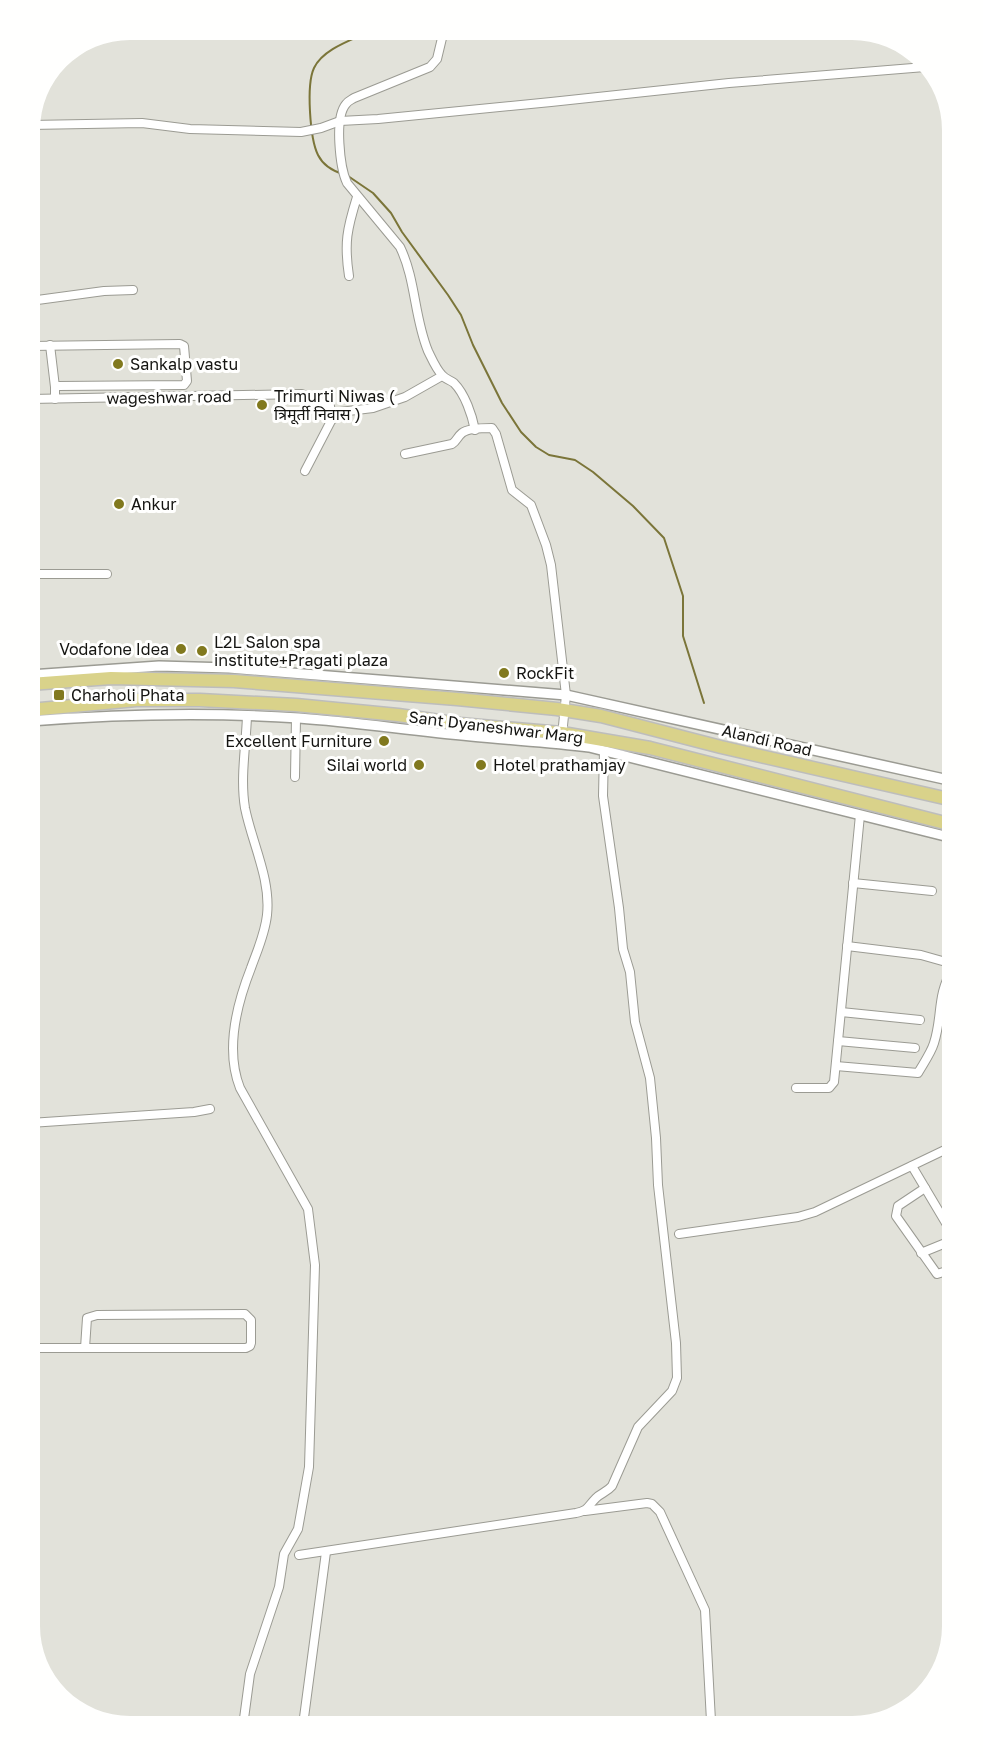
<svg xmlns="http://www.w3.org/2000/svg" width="983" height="1757" font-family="'Golos Text','Noto Sans Devanagari',sans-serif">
	<rect width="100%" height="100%" fill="#e2e2da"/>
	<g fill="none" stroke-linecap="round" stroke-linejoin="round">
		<!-- stream -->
		<g stroke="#7b7539" stroke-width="2">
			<path d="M 343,174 C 333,171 323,165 318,155 C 310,139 306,85 314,68 C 322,51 346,42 362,35"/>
			<polyline points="348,176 373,193 391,213 402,232 448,295 461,315 473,345 502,403 521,432 536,447 549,455 575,460 593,472 633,506 664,538 683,596 683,636 704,703"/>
		</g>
		<!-- minor casing -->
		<g stroke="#9b9b93" stroke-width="10">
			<g id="minor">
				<path d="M 443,34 L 437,59 L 430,67 L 354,98 C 351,100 348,101 346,104 C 334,118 340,168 347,183 L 400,247 C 416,280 414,317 428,351 C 432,359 436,369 442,375 C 445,379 450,380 454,383 C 465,394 472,415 475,430"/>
				<polyline points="30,125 142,123 190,129 301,132 321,128 340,121 378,119 551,102 729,83 925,67"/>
				<path d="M 349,276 C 344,243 347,229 357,197"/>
				<polyline points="30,301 104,291 133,290"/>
				<polyline points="50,345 55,387"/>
				<polyline points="30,346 180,344 184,346 187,381 184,385 58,386 55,387 55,399"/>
				<polyline points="30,399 302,394 330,406 331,414 334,417"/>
				<path d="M 405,454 L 452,444 C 457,441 457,437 462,433 C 468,428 484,428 492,428 L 496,434 L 512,490 L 531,505 L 546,545 L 551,565 L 566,695 L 562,736"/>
				<polyline points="305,471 331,421 340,412 373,408 405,397 442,376"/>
				<polyline points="30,574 107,574"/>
				<polyline points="295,777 296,718"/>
				<polyline points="853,883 932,891"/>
				<polyline points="847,946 921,955 953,964"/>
				<polyline points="841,1012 920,1020"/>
				<polyline points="838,1041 915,1048"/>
				<path d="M 836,1066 L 918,1073 C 923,1064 931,1053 934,1043 C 943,1015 936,996 953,968"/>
				<polyline points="948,1081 953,1079"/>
				<polyline points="796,1088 829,1088 834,1082 860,815"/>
				<polyline points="30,1123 194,1112 210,1109"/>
				<polyline points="912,1166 953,1235"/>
				<polyline points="925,1188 898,1206 896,1216 937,1274 953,1269"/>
				<polyline points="679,1234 798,1217 815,1212 953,1146"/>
				<polyline points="921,1253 953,1240"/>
				<polyline points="30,1348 246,1348 250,1346 251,1343 251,1320 245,1314 97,1315 87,1318 85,1348"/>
				<polyline points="585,1511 647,1503 652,1504 660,1512 705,1610 711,1721"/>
				<path d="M 299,1555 L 576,1513 C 589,1510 587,1507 596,1498 C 601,1493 607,1492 612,1486 L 638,1427 L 672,1391 L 677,1378 L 676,1343 L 658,1185 L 656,1138 L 650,1078 L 635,1022 L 630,972 L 623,949 L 619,908 L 603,796 L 604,751"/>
				<polyline points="303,1725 326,1552"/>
				<path d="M 243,1726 L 250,1674 L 279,1587 L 284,1554 L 298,1529 L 309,1467 L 315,1265 L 308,1209 L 240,1088 C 225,1050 236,1006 251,968 C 257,951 265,934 267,915 C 271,879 252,843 245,808 C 240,778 246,746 247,716"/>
			</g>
		</g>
		<!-- tertiary casing -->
		<g stroke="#9b9b93" stroke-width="12">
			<g id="tertiary">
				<polyline points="30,675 159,666 229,668 566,695 953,781"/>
				<path d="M 30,721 C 120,714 209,712 299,718 C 356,722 413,731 471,736 C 510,740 549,742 589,747 L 953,838"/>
			</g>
		</g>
		<!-- primary casing -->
		<g stroke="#bdbdbc" stroke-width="15">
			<g id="primary">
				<polyline points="30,684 111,678 234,681 457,699 557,709 601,716 721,747 953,800"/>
				<polyline points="30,710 136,700 200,700 296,705 398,715 460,724 562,733 650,748 953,825"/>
			</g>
		</g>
		<!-- minor -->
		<use href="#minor" stroke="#fff" stroke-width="8"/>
		<!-- tertiary -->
		<use href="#tertiary" stroke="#fff" stroke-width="9"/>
		<!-- primary -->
		<use href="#primary" stroke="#d9d28a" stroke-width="12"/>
	</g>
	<!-- markers -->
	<g fill="#81791e" stroke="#fffffe" stroke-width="2">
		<circle cx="118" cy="364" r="6"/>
		<circle cx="262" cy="405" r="6"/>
		<circle cx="119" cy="504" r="6"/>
		<circle cx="181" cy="649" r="6"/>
		<circle cx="202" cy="651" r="6"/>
		<circle cx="504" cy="673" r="6"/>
		<rect x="53" y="689" width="12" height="12" rx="3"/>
		<circle cx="384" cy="741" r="6"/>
		<circle cx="419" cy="765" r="6"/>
		<circle cx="481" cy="765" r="6"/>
	</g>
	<g text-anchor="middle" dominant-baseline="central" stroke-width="6" stroke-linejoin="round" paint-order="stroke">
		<!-- poi labels -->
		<g font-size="16" fill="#141411" stroke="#fffffe" text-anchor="start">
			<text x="130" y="364">Sankalp vastu</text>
			<text x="274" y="396">Trimurti Niwas (<tspan x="274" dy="18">त्रिमूर्ती निवास )</tspan></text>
			<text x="131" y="504">Ankur</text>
			<text x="214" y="642">L2L Salon spa<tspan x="214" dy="18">institute+Pragati plaza</tspan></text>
			<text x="169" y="649" text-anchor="end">Vodafone Idea</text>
			<text x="516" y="673">RockFit</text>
			<text x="71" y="695">Charholi Phata</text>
			<text x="372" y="741" text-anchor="end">Excellent Furniture</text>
			<text x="407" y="765" text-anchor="end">Silai world</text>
			<text x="493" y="765">Hotel prathamjay</text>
		</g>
		<!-- street labels -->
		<g font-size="16" fill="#141411" stroke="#fffffe">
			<text transform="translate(169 397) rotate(-1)">wageshwar road</text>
			<text transform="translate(496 727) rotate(7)">Sant Dyaneshwar Marg</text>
			<text transform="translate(767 740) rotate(13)">Alandi Road</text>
		</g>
	</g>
	<!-- crop -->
	<path d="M0 0H983V1757H0ZM130 40H852A90 90 0 0 1 942 130V1626A90 90 0 0 1 852 1716H130A90 90 0 0 1 40 1626V130A90 90 0 0 1 130 40Z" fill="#fffffe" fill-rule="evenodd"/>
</svg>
